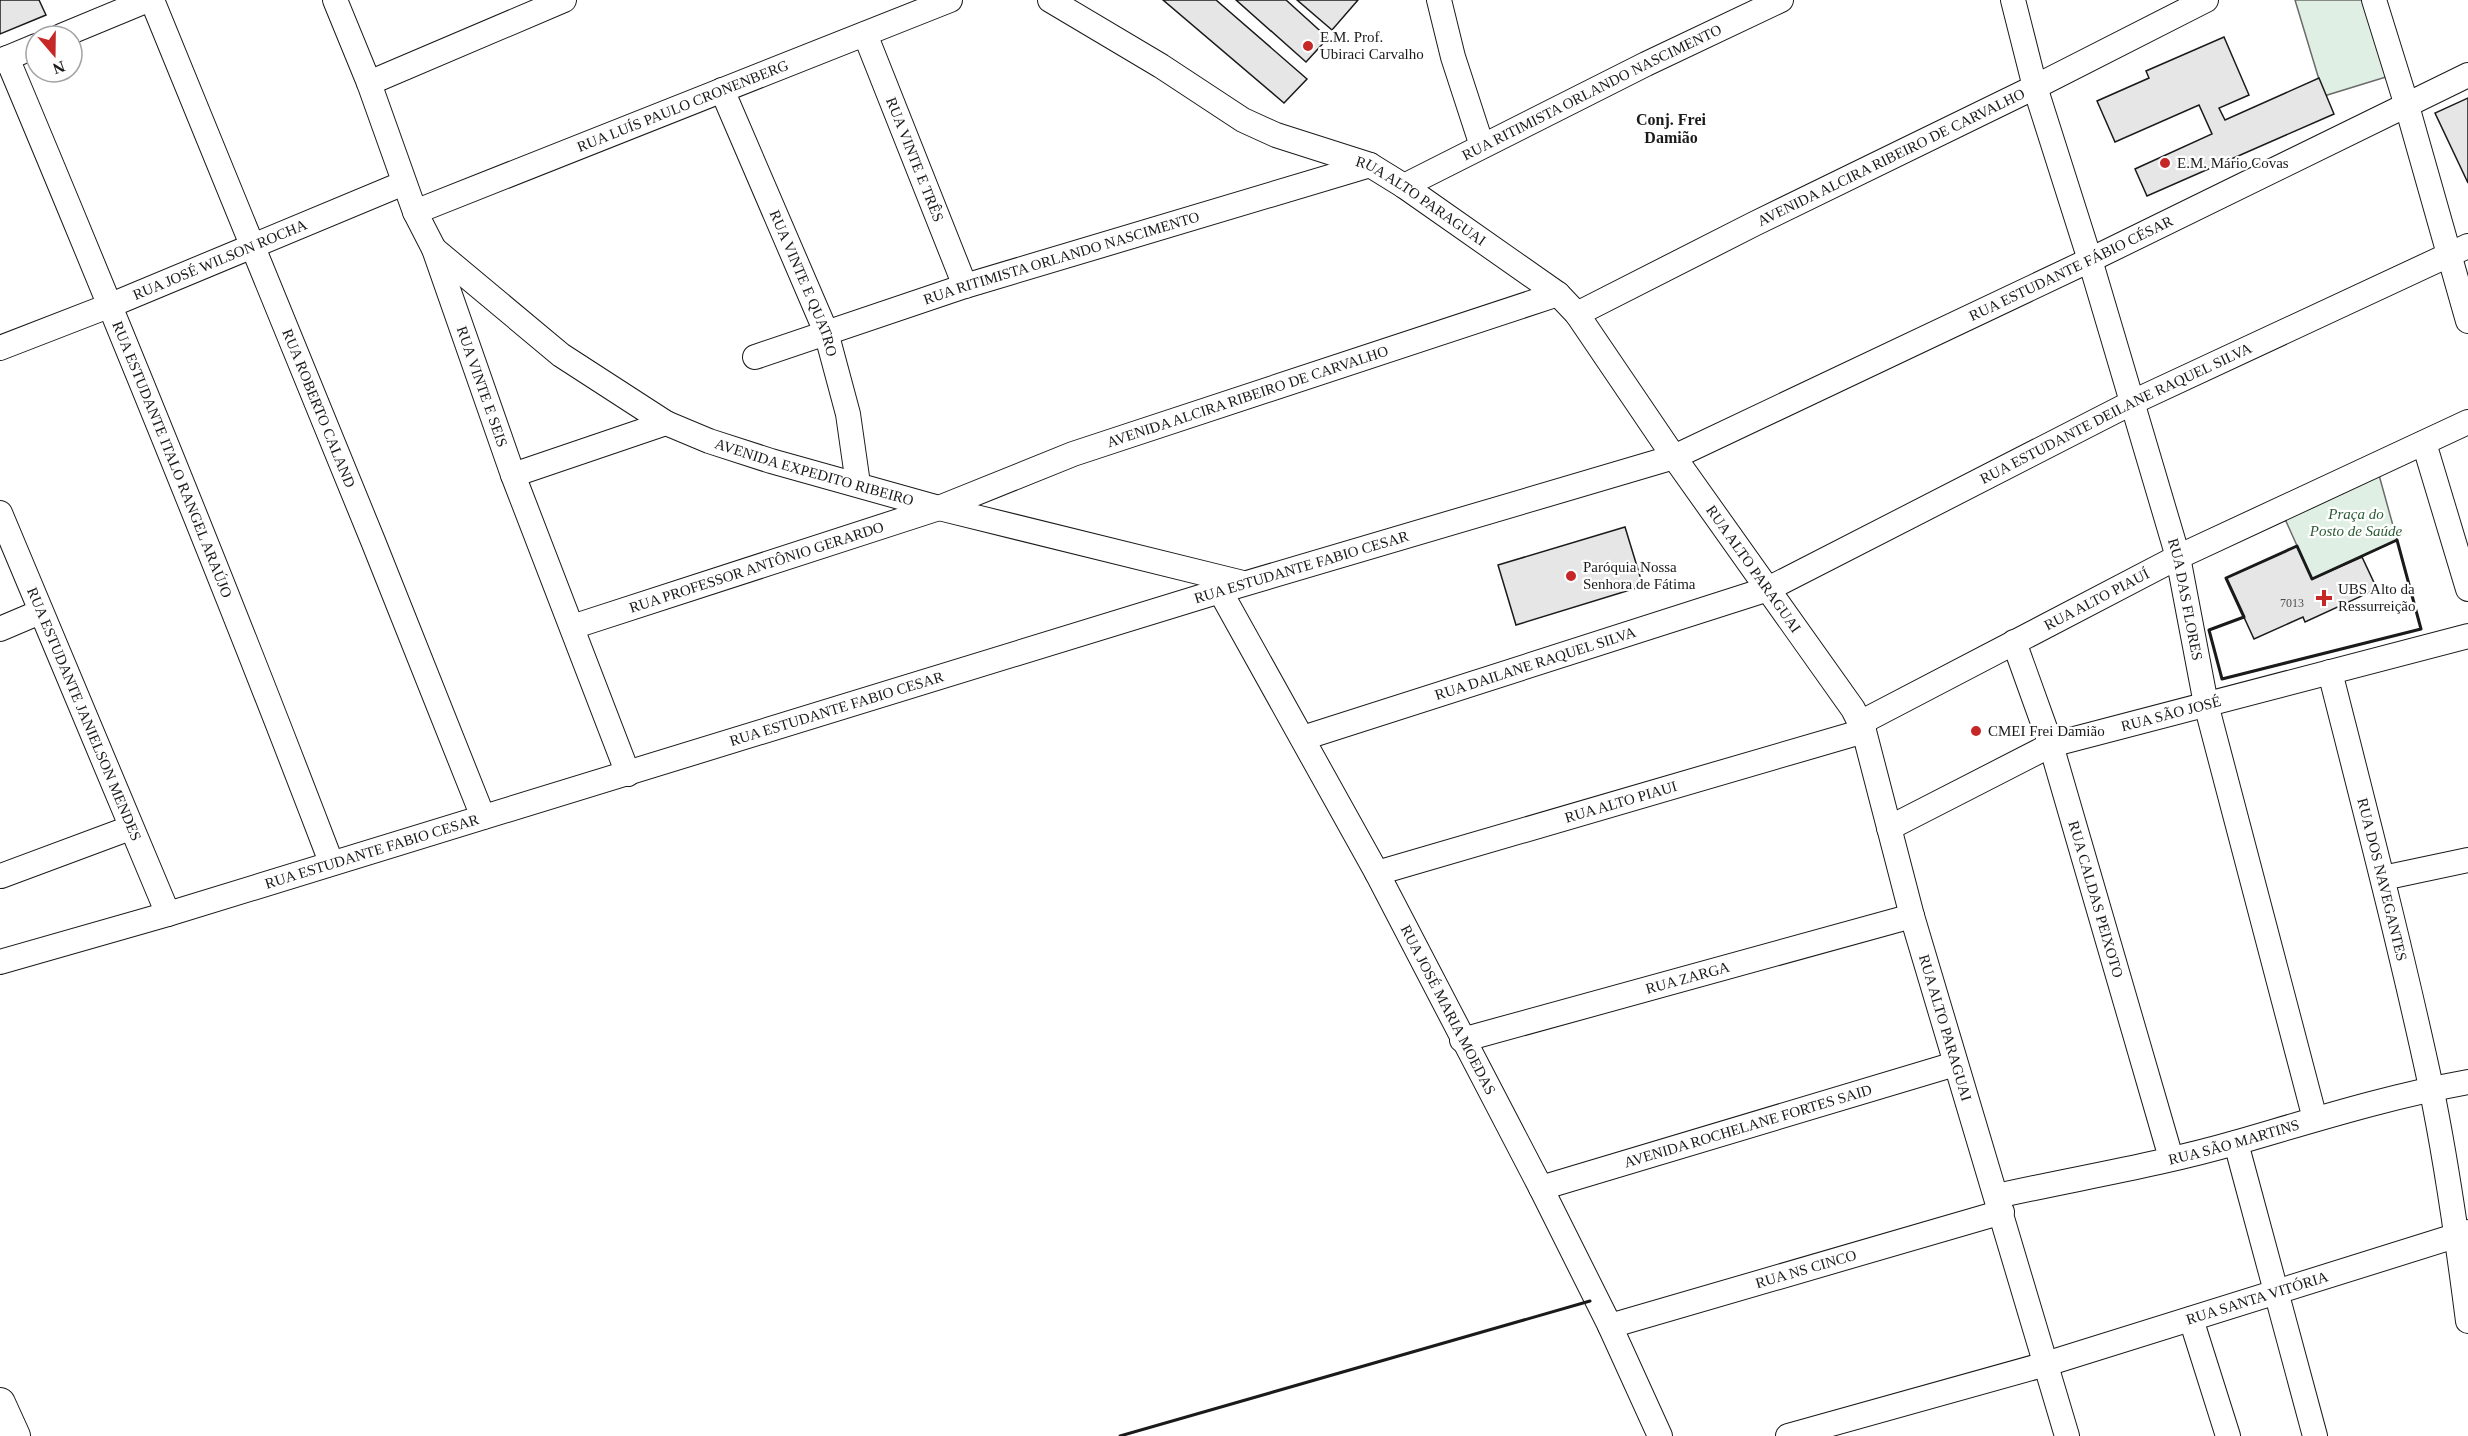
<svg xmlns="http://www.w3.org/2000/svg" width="2468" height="1436" font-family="Georgia,serif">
	<rect width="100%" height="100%" fill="#fff"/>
	<!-- green -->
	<g fill="#e0efe3" stroke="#6a6a6a" stroke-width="1.5">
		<polygon points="2295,0 2362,0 2386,77 2324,96"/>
		<polygon points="2379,475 2397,540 2312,579 2285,519"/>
	</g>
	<!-- building -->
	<g fill="#e6e6e6" stroke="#1a1a1a" stroke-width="1.5">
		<polygon points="0,0 39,0 46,15 0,34"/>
		<polygon points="1163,0 1216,0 1307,79 1284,103"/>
		<polygon points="1236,0 1286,0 1328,38 1306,62"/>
		<polygon points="1297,0 1358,0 1332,30"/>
		<polygon points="2224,37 2249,95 2219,108 2225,120 2319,78 2334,114 2147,196 2135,169 2212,134 2199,105 2115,142 2097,101 2149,78 2146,71"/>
		<polygon points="2468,98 2468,183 2435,113"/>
		<polygon points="1625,527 1643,586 1516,625 1498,565"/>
		<polygon points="2297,546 2312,579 2362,557 2377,589 2305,622 2303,617 2254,639 2226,578"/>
	</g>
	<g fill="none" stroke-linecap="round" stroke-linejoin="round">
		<!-- minor casing -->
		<g stroke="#1a1a1a" stroke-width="26">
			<g id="minor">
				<path id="s1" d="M 152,0 L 373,541 L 483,817"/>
				<path id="s2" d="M 335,0 L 369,83 L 415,212 L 434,249 L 513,475 L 628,774"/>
				<path id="s3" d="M 1050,0 L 1161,66 L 1243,120 L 1276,135 L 1370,165 L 1404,186 L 1558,294 L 1577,314 L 1674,457 L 1853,709 L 1864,731 L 1912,916 L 2067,1436"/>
				<polyline points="1439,0 1453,57 1482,146"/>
				<path id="s4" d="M 2013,0 L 2035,87 L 2090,260 L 2178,557 L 2206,704 L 2315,1119"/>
				<polyline points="2374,0 2407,106 2468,321"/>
				<path id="s5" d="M 865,34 L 965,286"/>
				<polyline points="61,36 148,0"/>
				<path id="s6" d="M 7,58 C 119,325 228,592 331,862"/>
				<polyline points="0,61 36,46"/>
				<polyline points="369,83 564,0"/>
				<path id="s7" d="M 722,90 L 826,332 L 848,414 L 858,484"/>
				<path id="s8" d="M 1404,186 L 1646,64 L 1781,0"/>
				<path id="s9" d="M 415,212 L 950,0"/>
				<path id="s10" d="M 434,249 L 561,355 L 666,423 L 709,441 L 771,461 L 939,508 L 1243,583"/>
				<path id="s11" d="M 1577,314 L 1754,224 L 2035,87 L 2206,0"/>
				<path id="s12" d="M 0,348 L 111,305 L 404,183"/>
				<path id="s13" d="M 755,357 L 965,286 L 1370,165"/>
				<polyline points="2424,443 2468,589"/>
				<polyline points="513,475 666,423"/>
				<path id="s14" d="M 0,513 L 168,914"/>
				<path id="s15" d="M 1220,591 L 1377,873 L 1541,1188 L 1610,1326 L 1660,1436"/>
				<path id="s16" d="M 572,627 L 939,508 L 1073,454 L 1558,294"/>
				<polyline points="0,629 40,612"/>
				<path id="s17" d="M 2014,642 L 2051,745 L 2171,1158"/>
				<path id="s18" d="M 2330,672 C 2365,810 2401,948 2431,1087 C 2447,1164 2458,1243 2468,1321"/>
				<path id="s19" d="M 1860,723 L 2178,557 L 2468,422"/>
				<path id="s20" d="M 1303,738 L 1768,589 L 2133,402 L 2468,246"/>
				<path id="s21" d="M 1889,828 L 2051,745 L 2468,636"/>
				<path id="s22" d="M 1377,873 L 1864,731"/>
				<polyline points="1,876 130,828"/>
				<polyline points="2383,878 2468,860"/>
				<path id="s23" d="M 0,962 L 168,914 L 1220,591 L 1674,457 L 2090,260 L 2468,75"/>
				<path id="s24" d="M 1462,1040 L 1912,916"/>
				<polyline points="2236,1143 2315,1436"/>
				<path id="s25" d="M 1541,1188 L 1955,1064"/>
				<path id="s26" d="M 1997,1196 C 2077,1178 2159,1165 2238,1142 C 2314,1120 2390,1096 2468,1082"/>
				<polyline points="2191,1319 2228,1436"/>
				<path id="s27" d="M 1610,1326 L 2002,1212"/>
				<path id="s28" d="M 1788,1436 L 2046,1364 L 2468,1232"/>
			</g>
		</g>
		<!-- major casing -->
		<g stroke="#1a1a1a" stroke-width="32">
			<polyline id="major" points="0,1403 15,1436"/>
		</g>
		<!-- minor -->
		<use href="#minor" stroke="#fff" stroke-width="24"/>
		<!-- major -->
		<use href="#major" stroke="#fff" stroke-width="30"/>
		<!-- wall -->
		<g stroke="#1a1a1a" stroke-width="3">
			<polygon points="2397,540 2421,629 2222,679 2209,630 2244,617 2226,578 2297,546 2312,579"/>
			<polyline points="1120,1436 1590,1301"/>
		</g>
	</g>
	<!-- markers -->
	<g fill="#c62828" stroke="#fff" stroke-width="2">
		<circle cx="1308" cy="46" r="6"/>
		<circle cx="2165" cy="163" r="6"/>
		<circle cx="1571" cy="576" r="6"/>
		<path d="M2321 589h6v6h6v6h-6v6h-6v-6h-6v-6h6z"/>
		<circle cx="1976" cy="731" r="6"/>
	</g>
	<g text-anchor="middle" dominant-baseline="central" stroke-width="4.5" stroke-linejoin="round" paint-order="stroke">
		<!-- number labels -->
		<g font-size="12" fill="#4d4d4d">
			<text x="2292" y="603">7013</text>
		</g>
		<!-- poi labels -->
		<g font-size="15" fill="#1a1a1a" stroke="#fff" text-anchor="start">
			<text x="1320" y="37">E.M. Prof.<tspan x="1320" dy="17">Ubiraci Carvalho</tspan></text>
			<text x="2177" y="163">E.M. Mário Covas</text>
			<text x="1583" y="567">Paróquia Nossa<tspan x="1583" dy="17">Senhora de Fátima</tspan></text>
			<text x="2338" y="589">UBS Alto da<tspan x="2338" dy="17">Ressurreição</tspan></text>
			<text x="1988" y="731">CMEI Frei Damião</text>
		</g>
		<!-- street labels -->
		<g font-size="15" fill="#1a1a1a" stroke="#fff">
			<text stroke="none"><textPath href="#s8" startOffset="210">RUA RITIMISTA ORLANDO NASCIMENTO</textPath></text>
			<text stroke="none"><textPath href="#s9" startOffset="288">RUA LUÍS PAULO CRONENBERG</textPath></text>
			<text stroke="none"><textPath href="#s11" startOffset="351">AVENIDA ALCIRA RIBEIRO DE CARVALHO</textPath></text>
			<text stroke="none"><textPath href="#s5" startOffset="135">RUA VINTE E TRÊS</textPath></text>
			<text stroke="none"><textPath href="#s3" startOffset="424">RUA ALTO PARAGUAI</textPath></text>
			<text stroke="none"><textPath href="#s13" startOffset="322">RUA RITIMISTA ORLANDO NASCIMENTO</textPath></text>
			<text stroke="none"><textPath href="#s12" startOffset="237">RUA JOSÉ WILSON ROCHA</textPath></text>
			<text stroke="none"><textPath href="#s23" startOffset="2188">RUA ESTUDANTE FÁBIO CÉSAR</textPath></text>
			<text stroke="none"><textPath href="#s7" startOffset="210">RUA VINTE E QUATRO</textPath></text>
			<text stroke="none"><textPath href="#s2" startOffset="414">RUA VINTE E SEIS</textPath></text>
			<text stroke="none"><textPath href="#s16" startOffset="714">AVENIDA ALCIRA RIBEIRO DE CARVALHO</textPath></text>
			<text stroke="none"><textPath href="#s1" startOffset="441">RUA ROBERTO CALAND</textPath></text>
			<text stroke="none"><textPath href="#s20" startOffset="878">RUA ESTUDANTE DEILANE RAQUEL SILVA</textPath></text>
			<text stroke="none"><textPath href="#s6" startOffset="434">RUA ESTUDANTE ITALO RANGEL ARAÚJO</textPath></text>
			<text stroke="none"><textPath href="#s10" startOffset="447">AVENIDA EXPEDITO RIBEIRO</textPath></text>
			<text stroke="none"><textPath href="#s23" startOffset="1360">RUA ESTUDANTE FABIO CESAR</textPath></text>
			<text stroke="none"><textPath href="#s16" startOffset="194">RUA PROFESSOR ANTÔNIO GERARDO</textPath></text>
			<text stroke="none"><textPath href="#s3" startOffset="928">RUA ALTO PARAGUAI</textPath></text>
			<text stroke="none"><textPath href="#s19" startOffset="267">RUA ALTO PIAUÍ</textPath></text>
			<text stroke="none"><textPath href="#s4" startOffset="624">RUA DAS FLORES</textPath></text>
			<text stroke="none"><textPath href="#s20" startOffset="244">RUA DAILANE RAQUEL SILVA</textPath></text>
			<text stroke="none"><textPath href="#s23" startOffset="874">RUA ESTUDANTE FABIO CESAR</textPath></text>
			<text stroke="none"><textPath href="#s21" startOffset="306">RUA SÃO JOSÉ</textPath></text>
			<text stroke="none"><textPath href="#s14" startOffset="218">RUA ESTUDANTE JANIELSON MENDES</textPath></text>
			<text stroke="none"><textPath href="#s22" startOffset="254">RUA ALTO PIAUI</textPath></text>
			<text stroke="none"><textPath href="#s23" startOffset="388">RUA ESTUDANTE FABIO CESAR</textPath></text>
			<text stroke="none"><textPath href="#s18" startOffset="214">RUA DOS NAVEGANTES</textPath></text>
			<text stroke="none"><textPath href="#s17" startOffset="270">RUA CALDAS PEIXOTO</textPath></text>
			<text stroke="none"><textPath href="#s24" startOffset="234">RUA ZARGA</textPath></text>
			<text stroke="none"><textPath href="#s15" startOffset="477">RUA JOSÉ MARIA MOEDAS</textPath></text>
			<text stroke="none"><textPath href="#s3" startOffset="1432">RUA ALTO PARAGUAI</textPath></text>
			<text stroke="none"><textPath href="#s25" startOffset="216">AVENIDA ROCHELANE FORTES SAID</textPath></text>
			<text stroke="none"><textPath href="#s26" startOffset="243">RUA SÃO MARTINS</textPath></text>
			<text stroke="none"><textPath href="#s27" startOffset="204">RUA NS CINCO</textPath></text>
			<text stroke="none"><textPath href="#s28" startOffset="489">RUA SANTA VITÓRIA</textPath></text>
		</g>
		<!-- park labels -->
		<g font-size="15" font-style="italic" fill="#2b5a34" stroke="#fff">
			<text x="2356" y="514">Praça do<tspan x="2356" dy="17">Posto de Saúde</tspan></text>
		</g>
		<!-- neighbourhood labels -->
		<g font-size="16" font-weight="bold" fill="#1a1a1a" stroke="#fff">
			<text x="1671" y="119">Conj. Frei<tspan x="1671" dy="18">Damião</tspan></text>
		</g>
	</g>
	<!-- north arrow -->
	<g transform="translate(54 54) rotate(160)"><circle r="28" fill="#ffffff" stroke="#a3a3a3" stroke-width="1.5"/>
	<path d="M0-4.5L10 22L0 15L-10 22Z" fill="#c62828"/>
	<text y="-9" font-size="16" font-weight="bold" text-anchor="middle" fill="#1a1a1a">N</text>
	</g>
</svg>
